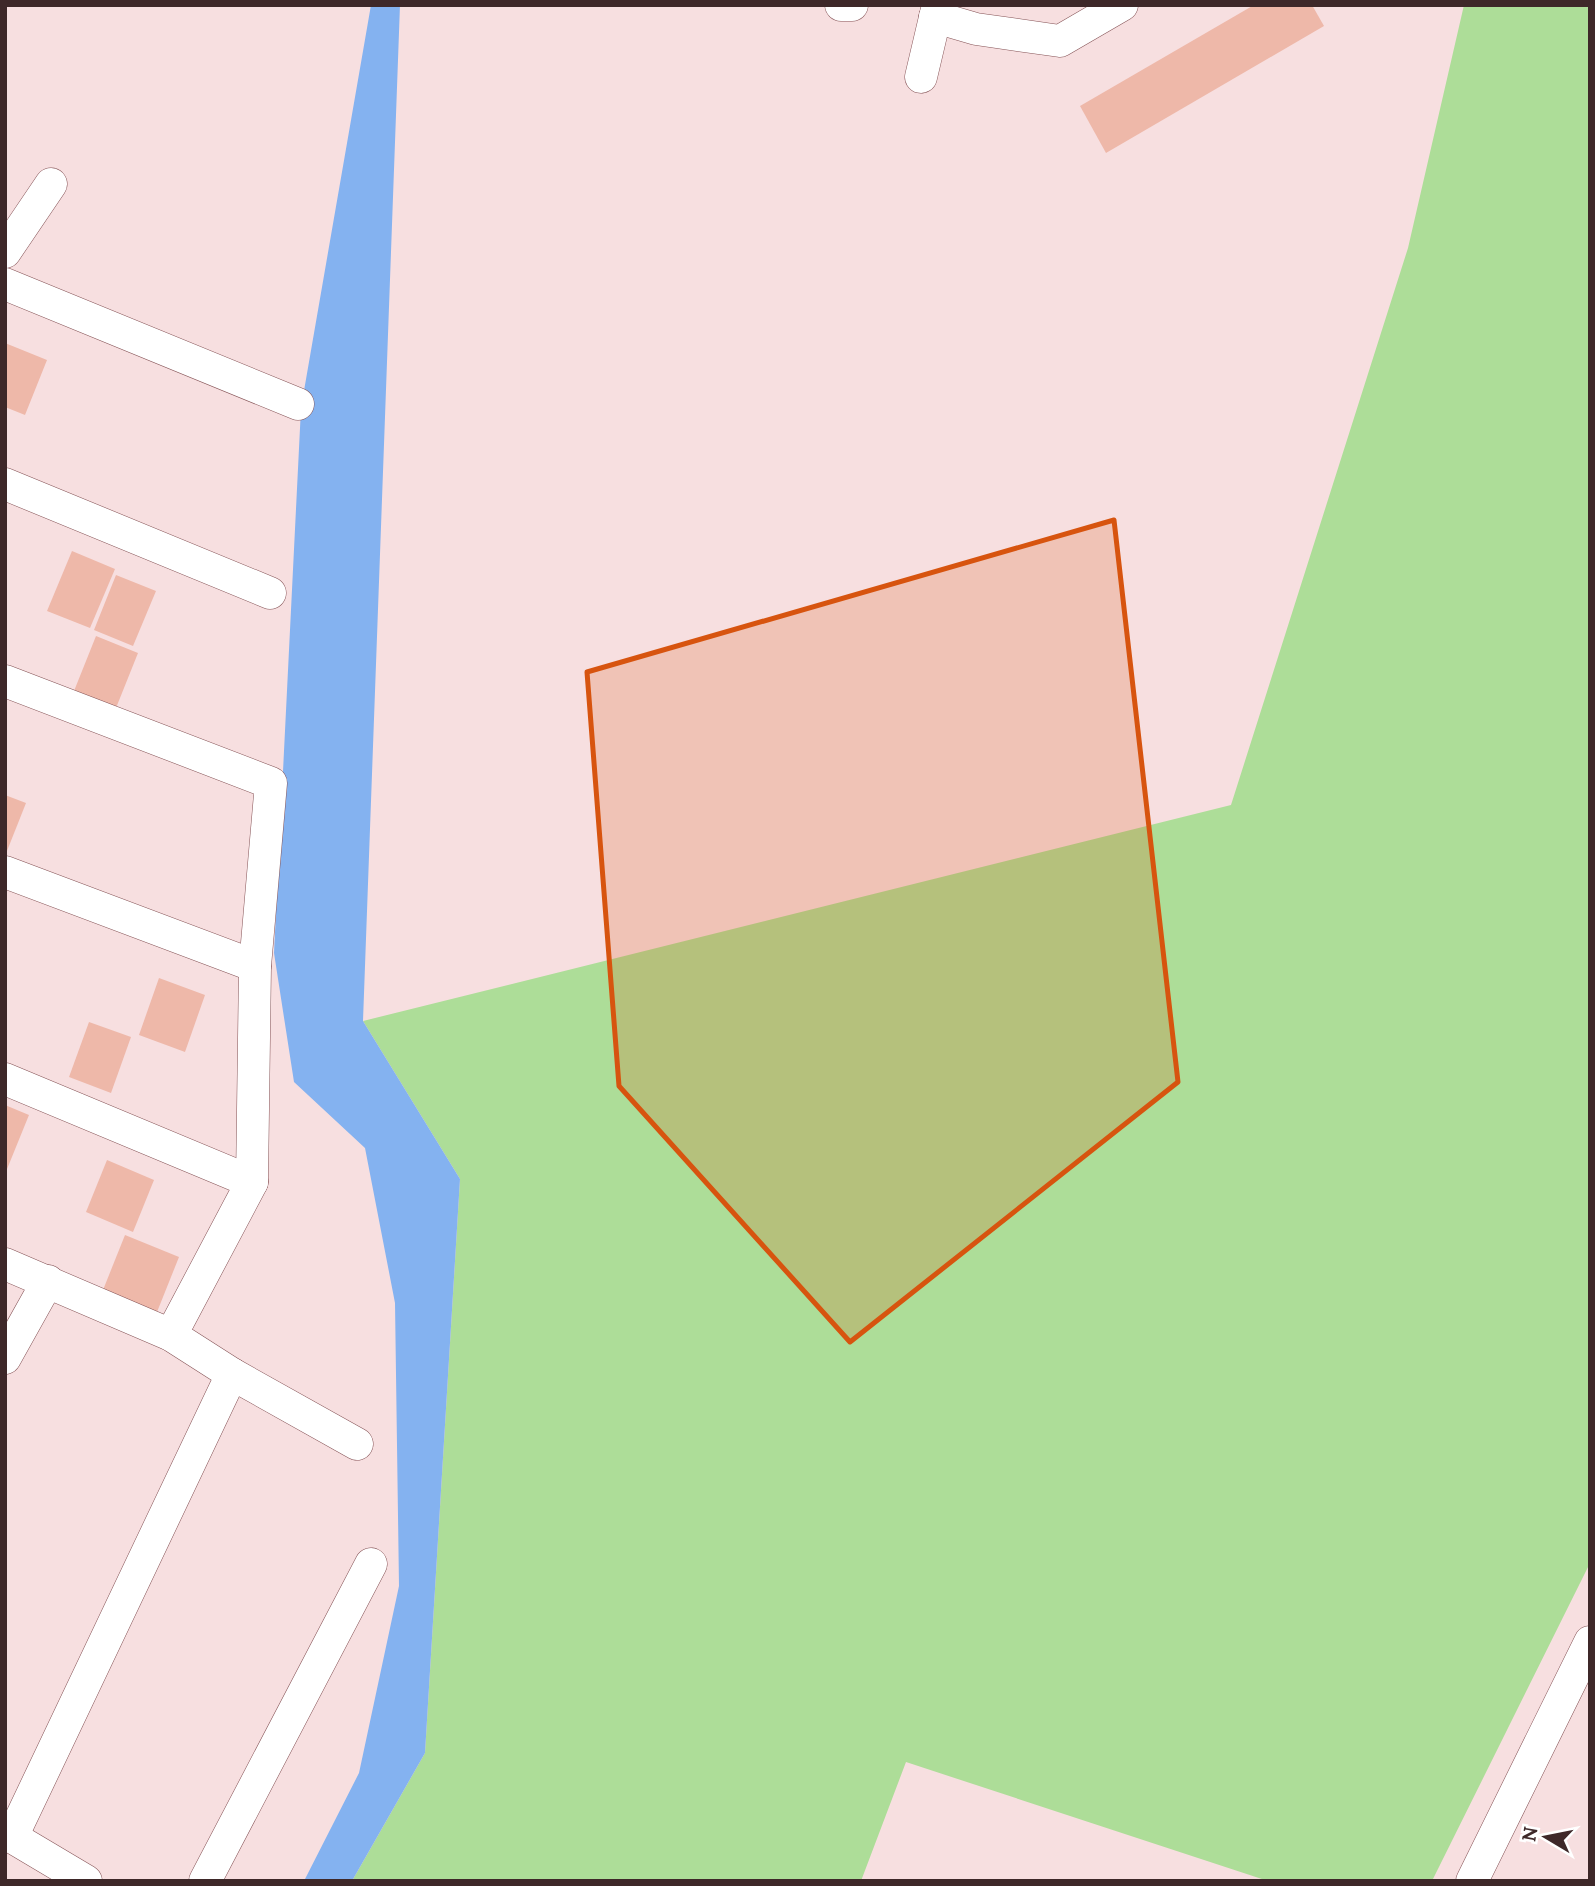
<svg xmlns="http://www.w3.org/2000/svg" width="1595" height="1886" font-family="Lora,serif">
	<rect width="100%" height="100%" fill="#f7dfe0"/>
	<!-- green -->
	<polygon fill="#addd98" points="1464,5 1590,5 1590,1563 1432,1881 1268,1881 906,1762 861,1881 352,1881 425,1753 460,1179 363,1021 1231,805 1408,248"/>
	<!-- water -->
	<polygon fill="#84b2f0" points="371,5 400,5 363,1021 460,1179 425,1753 352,1881 304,1881 359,1773 399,1586 395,1303 365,1148 294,1082 274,953 301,408"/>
	<!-- building -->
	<g fill="#eeb8a9">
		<polygon points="1254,5 1312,5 1324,26 1106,153 1080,106"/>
		<polygon points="5,343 47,360 25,415 5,407"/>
		<polygon points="72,551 115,569 90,628 47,611"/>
		<polygon points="116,575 156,591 133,646 94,630"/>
		<polygon points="96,636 138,653 116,708 74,691"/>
		<polygon points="5,795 26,803 5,856"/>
		<polygon points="159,978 205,995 185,1052 139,1035"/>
		<polygon points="89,1022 131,1037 111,1093 69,1077"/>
		<polygon points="5,1105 29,1115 5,1174"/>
		<polygon points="107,1160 154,1180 133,1232 86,1212"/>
		<polygon points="125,1235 179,1257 157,1312 103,1290"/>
	</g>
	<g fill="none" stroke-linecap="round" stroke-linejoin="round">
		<!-- street casing -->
		<g stroke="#855356" stroke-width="33">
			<g id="street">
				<polyline points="841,5 852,5"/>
				<polyline points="935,17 976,29 1060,41 1122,5"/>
				<polyline points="921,77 938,5"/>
				<polyline points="5,252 51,184"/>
				<polyline points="5,284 298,404"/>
				<polyline points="5,484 270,593"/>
				<polyline points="5,681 271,783 255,966 252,1182 171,1335"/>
				<polyline points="5,872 255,966"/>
				<polyline points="5,1079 252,1182"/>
				<polyline points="5,1264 171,1335 232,1374 12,1837 5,1834"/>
				<polyline points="5,1358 48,1281"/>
				<polyline points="232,1374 357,1444"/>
				<polyline points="12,1837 86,1881"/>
				<polyline points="205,1881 371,1564"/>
				<polyline points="1472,1881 1590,1642"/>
			</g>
		</g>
		<!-- street -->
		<use href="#street" stroke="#fff" stroke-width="32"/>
	</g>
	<!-- marked area -->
	<path fill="#d7540f" fill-opacity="0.2" stroke="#d7540f" stroke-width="5" stroke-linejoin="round" d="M 1114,520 L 1178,1082 L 850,1342 L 619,1086 L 587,672 Z"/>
	<!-- border -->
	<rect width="1595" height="1886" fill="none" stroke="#3e2829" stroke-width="14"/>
	<!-- north arrow -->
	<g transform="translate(1546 1837) rotate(280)" stroke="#ffffff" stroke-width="5" paint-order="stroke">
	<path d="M0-5L12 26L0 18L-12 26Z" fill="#3e2829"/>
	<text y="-10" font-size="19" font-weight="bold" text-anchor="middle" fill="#3e2829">N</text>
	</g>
</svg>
